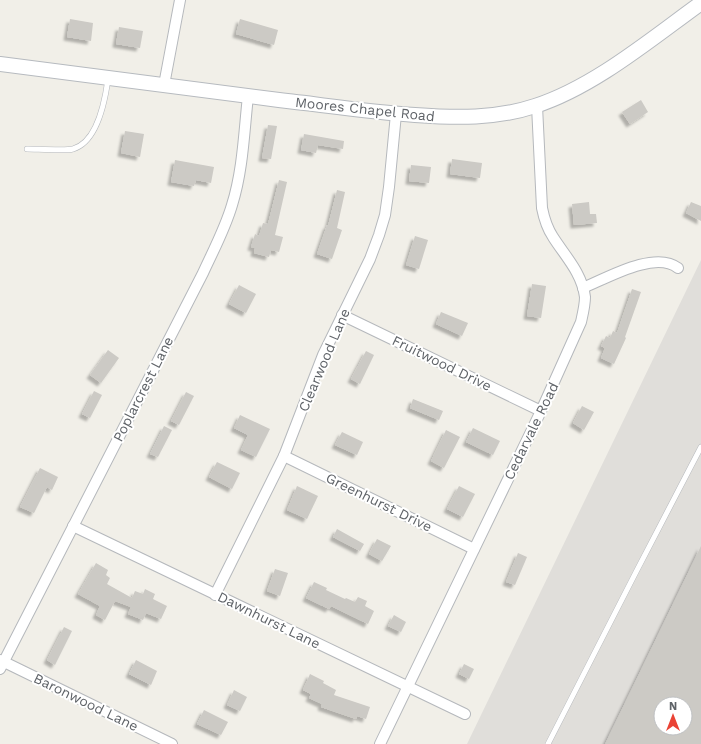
<svg xmlns="http://www.w3.org/2000/svg" width="701" height="744" font-family="'Work Sans',sans-serif">
	<defs>
		<filter id="shadow"><feDropShadow dx="-3.5" dy="3.5" stdDeviation="1" flood-color="#0004"/></filter>
	</defs>
	<rect width="100%" height="100%" fill="#f1efe8"/>
	<!-- industrial -->
	<path fill="#e0deda" fill-rule="evenodd" d="M 701,260 L 701,744 L 467,744 ZM 661,704 L 685,704 L 685,728 L 661,728 Z"/>
	<!-- building -->
	<g fill="#cccac5" fill-rule="evenodd" filter="url(#shadow)">
		<polygon points="70,19 93,23 91,41 67,37"/>
		<polygon points="240,19 278,30 274,45 236,34"/>
		<polygon points="119,27 143,31 140,48 116,44"/>
		<polygon points="641,100 648,112 630,124 622,112"/>
		<polygon points="268,125 277,126 271,159 262,158"/>
		<polygon points="125,131 144,134 140,157 121,153"/>
		<polygon points="304,134 344,141 343,149 318,145 316,153 301,150"/>
		<polygon points="452,159 482,163 480,178 450,174"/>
		<polygon points="175,160 214,167 211,183 196,180 194,186 171,182"/>
		<polygon points="411,165 431,167 429,183 409,181"/>
		<polygon points="279,180 287,182 275,235 283,237 279,252 271,250 269,257 254,253 255,248 251,247 255,234 259,236 263,223 268,224"/>
		<polygon points="337,190 345,192 337,228 342,230 332,259 317,254 327,225 328,226"/>
		<polygon points="589,202 590,214 596,214 597,223 574,225 572,204"/>
		<polygon points="691,202 701,206 701,221 686,213"/>
		<polygon points="415,236 428,240 419,269 406,265"/>
		<polygon points="532,284 546,286 541,318 527,316"/>
		<polygon points="239,285 256,294 246,313 229,304"/>
		<polygon points="632,289 641,292 625,337 626,338 614,364 601,358 605,348 601,346 606,336 610,338 613,331 617,333"/>
		<polygon points="441,312 468,323 462,336 436,324"/>
		<polygon points="108,350 119,358 101,383 90,375"/>
		<polygon points="366,351 374,355 360,384 351,379"/>
		<polygon points="94,391 102,395 90,418 82,414"/>
		<polygon points="186,392 194,396 179,425 171,421"/>
		<polygon points="413,399 443,411 439,420 410,408"/>
		<polygon points="582,406 594,412 584,430 573,423"/>
		<polygon points="240,415 270,429 256,457 241,450 248,435 234,428"/>
		<polygon points="164,426 172,430 158,457 150,454"/>
		<polygon points="473,428 500,441 493,455 466,442"/>
		<polygon points="446,430 460,437 444,468 431,461"/>
		<polygon points="342,432 363,442 357,455 335,445"/>
		<polygon points="217,462 240,473 232,489 209,477"/>
		<polygon points="40,468 58,477 52,490 47,487 34,513 20,507"/>
		<polygon points="297,486 318,496 307,519 287,510"/>
		<polygon points="459,486 475,494 463,517 447,509"/>
		<polygon points="337,529 364,544 360,551 333,537"/>
		<polygon points="377,539 391,546 382,561 369,554"/>
		<path d="M 701,546 L 701,744 L 605,744 ZM 661,704 L 685,704 L 685,728 L 661,728 Z"/>
		<polygon points="518,553 527,557 515,585 506,582"/>
		<polygon points="96,563 108,570 106,575 110,578 107,584 132,598 135,591 143,594 145,589 155,594 153,599 167,606 161,619 146,613 143,620 128,614 131,607 115,601 105,620 96,615 100,606 78,594"/>
		<polygon points="275,569 288,573 280,596 267,591"/>
		<polygon points="314,582 327,588 326,590 345,599 346,598 355,602 358,597 367,601 365,606 374,611 368,624 331,606 329,609 306,598"/>
		<polygon points="394,615 406,622 401,632 388,626"/>
		<polygon points="64,627 72,631 55,665 47,660"/>
		<polygon points="136,660 157,671 151,685 129,674"/>
		<polygon points="464,664 474,669 469,679 459,674"/>
		<polygon points="310,674 324,681 323,683 336,690 334,695 370,707 366,719 357,716 356,719 321,707 322,704 309,698 311,694 303,690"/>
		<polygon points="234,690 247,697 240,711 227,705"/>
		<polygon points="204,710 228,722 221,735 197,724"/>
	</g>
	<g fill="none" stroke-linecap="round" stroke-linejoin="round">
		<!-- service casing -->
		<g stroke="#b5b8bc" stroke-width="6">
			<g id="service">
				<path d="M 27,149 C 36,149 66,151 73,149 C 97,142 105,101 108,79"/>
				<polyline points="548,744 636,572 701,447"/>
			</g>
		</g>
		<!-- minor casing -->
		<g stroke="#b5b8bc" stroke-width="12">
			<g id="minor">
				<polyline points="164,85 180,0"/>
				<path d="M 583,288 C 607,278 655,250 678,268"/>
				<polyline points="342,315 541,411"/>
				<polyline points="284,456 474,549"/>
				<polyline points="73,526 465,714"/>
				<polyline points="215,595 284,456 323,355 370,259 379,235 385,215 389,187 396,114"/>
				<polyline points="0,660 172,744"/>
				<path d="M 0,669 L 203,273 C 213,251 225,229 232,205 C 243,170 244,132 248,96"/>
				<path d="M 380,744 L 541,411 L 581,322 C 583,313 585,305 585,297 C 582,273 565,256 553,237 C 547,228 544,218 542,208 L 537,106"/>
			</g>
		</g>
		<!-- secondary casing -->
		<g stroke="#b6babf" stroke-width="16">
			<path id="secondary" d="M 0,64 C 93,76 186,88 279,100 C 324,105 369,112 415,115 C 456,118 496,119 535,106 C 594,87 651,39 701,3"/>
		</g>
		<!-- service -->
		<use href="#service" stroke="#fff" stroke-width="5"/>
		<!-- minor -->
		<use href="#minor" stroke="#fff" stroke-width="10"/>
		<!-- secondary -->
		<use href="#secondary" stroke="#fff" stroke-width="14"/>
	</g>
	<g text-anchor="middle" dominant-baseline="central" stroke-width="4" stroke-linejoin="round" paint-order="stroke">
		<!-- street labels -->
		<g font-size="14" fill="#5f6368" stroke="#fff">
			<text transform="translate(365 109) rotate(6)">Moores Chapel Road</text>
			<text transform="translate(324 360) rotate(-67)">Clearwood Lane</text>
			<text transform="translate(442 363) rotate(26)">Fruitwood Drive</text>
			<text transform="translate(143 389) rotate(-63)">Poplarcrest Lane</text>
			<text transform="translate(531 431) rotate(-64)">Cedarvale Road</text>
			<text transform="translate(379 502) rotate(26)">Greenhurst Drive</text>
			<text transform="translate(269 620) rotate(26)">Dawnhurst Lane</text>
			<text transform="translate(86 702) rotate(26)">Baronwood Lane</text>
		</g>
	</g>
	<!-- north arrow -->
	<g transform="translate(673 716)"><circle r="19" fill="#ffffff" stroke="#bfc1c3"/>
	<path d="M0-3L7 15L0 10L-7 15Z" fill="#ea4335"/>
	<text y="-6" font-size="11" font-weight="bold" text-anchor="middle" fill="#5f6368">N</text>
	</g>
</svg>
